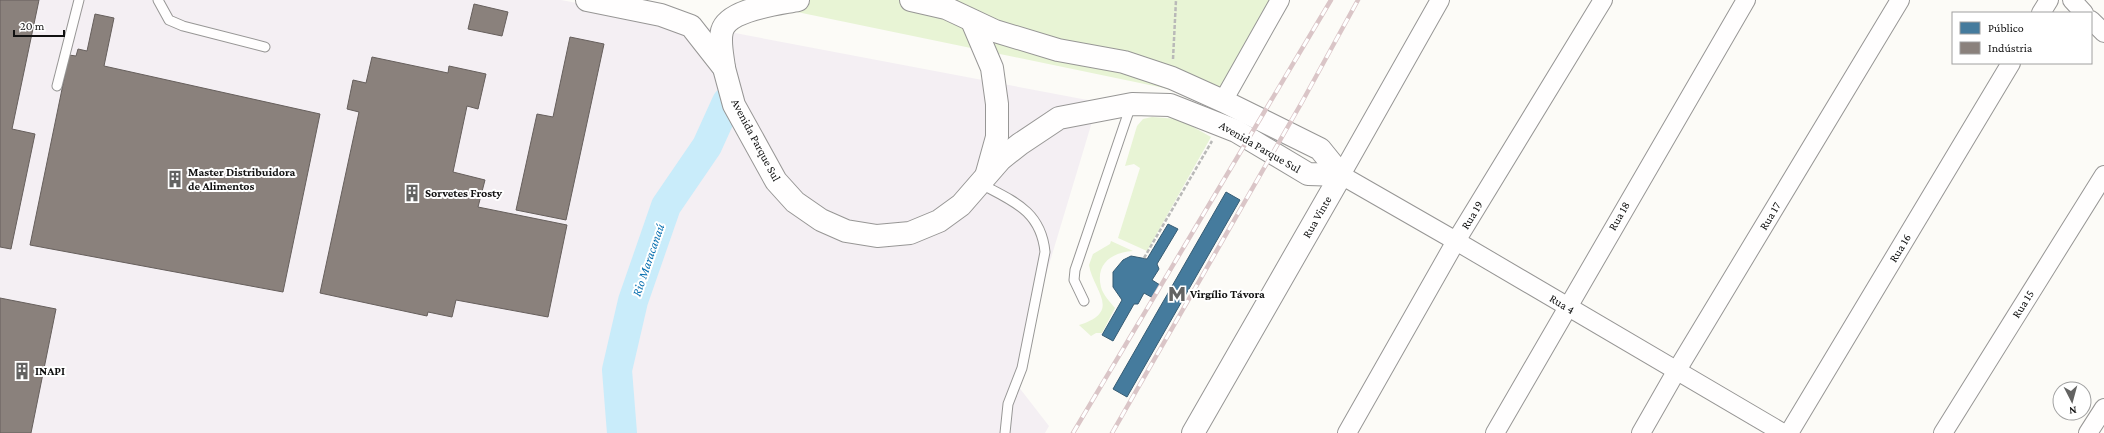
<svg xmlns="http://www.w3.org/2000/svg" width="2104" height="433" font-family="'Crimson Pro',serif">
	<rect width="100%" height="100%" fill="#fcfbf7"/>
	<!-- industrial -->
	<polygon fill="#f4eff3" points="0,0 561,0 1098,102 1014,381 1049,426 1045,433 0,433"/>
	<!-- green -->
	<g fill="#e8f4d5">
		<polygon points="739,0 1279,0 1218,105 1164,88"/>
		<polygon points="1152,117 1179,119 1211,137 1147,251 1118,238 1140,168 1134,164 1125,166 1137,126 1143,119"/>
		<path d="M 1111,241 L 1133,251 C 1113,252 1095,263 1101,287 C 1103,295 1110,302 1115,308 L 1102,333 L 1096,333 L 1091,336 L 1079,325 C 1123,311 1093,291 1089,265 L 1093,254 L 1110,244 Z"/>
	</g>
	<!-- public -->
	<g fill="#457b9d" stroke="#355b73">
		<polygon points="1226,192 1240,200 1127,397 1113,389"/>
		<polygon points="1168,224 1178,229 1157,264 1159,269 1152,280 1160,285 1153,298 1144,293 1138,304 1134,304 1113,341 1102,335 1122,300 1113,287 1113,272 1123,260 1131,256 1147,259"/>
	</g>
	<!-- industry -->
	<g fill="#8a817c" stroke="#665f5c">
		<polygon points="0,0 39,0 12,129 35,134 11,249 0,247"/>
		<polygon points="474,4 508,12 502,36 468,29"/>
		<polygon points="95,14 114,18 104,66 320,114 283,292 30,245 69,55 76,56 78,49 87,51"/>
		<polygon points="570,37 604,44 566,220 516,210 537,114 553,117"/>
		<polygon points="372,57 448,73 449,66 486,74 478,109 467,106 453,172 485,180 478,207 567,225 548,317 456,300 452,317 428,312 427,316 320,293 359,112 347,109 353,80 366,83"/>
		<polygon points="0,298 56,309 31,433 0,433"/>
	</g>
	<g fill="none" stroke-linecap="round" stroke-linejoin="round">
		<!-- river -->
		<polyline stroke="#c9ecfa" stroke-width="30" points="622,433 617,370 633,301 666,206 707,146 727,102"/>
		<!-- service casing -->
		<g stroke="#979695" stroke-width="11">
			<g id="service">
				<polyline points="158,0 169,20 183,26 265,47"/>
				<polyline points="57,86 79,0"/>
				<path d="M 981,184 C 1013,201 1041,211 1045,252 L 1022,368 L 1008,404 L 1005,433"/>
				<polyline points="1084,301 1074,280 1075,270 1131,105"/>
			</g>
		</g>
		<!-- minor casing -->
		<g stroke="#979695" stroke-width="20">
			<g id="minor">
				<polyline points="1440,0 1341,175 1456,241 1783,433"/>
				<polyline points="2072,0 2084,13"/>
				<polyline points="2041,13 2049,0"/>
				<polyline points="2091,20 2104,33"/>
				<polyline points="1223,101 1280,0"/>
				<polyline points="1347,433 1456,241 1603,0"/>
				<polyline points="1495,433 1746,0"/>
				<polyline points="1641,433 1677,370 1900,0"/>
				<polyline points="1789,433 2011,63"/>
				<polyline points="1943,433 2104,175"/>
				<polyline points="2088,433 2104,408"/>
			</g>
		</g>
		<!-- tertiary casing -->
		<g stroke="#979695" stroke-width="24">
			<g id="tertiary">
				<polyline points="587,0 661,15 691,26 724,68 734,105 776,181 795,202 821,220 846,231 877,236 910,233 939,221 961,205 1001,159 1020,144 1059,118 1132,104 1170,105 1236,131 1308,174 1341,175"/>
				<polyline points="911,0 946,8 995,31 1058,50 1124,62 1172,78 1223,101 1320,149 1341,175"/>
				<polyline points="972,21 992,68 997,104 997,137 987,173"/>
				<path d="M 724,68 C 723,58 719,42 722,31 C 728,9 779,4 798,0"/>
				<polyline points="1193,433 1341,175"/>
			</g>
		</g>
		<!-- path -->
		<g stroke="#b9b9b8" stroke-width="2.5" stroke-dasharray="4 2" stroke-linecap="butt">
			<polyline points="1173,59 1176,0"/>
			<polyline points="1144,258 1212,141"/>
		</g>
		<!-- service -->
		<use href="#service" stroke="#fffefe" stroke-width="9"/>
		<!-- minor -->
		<use href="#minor" stroke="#fffefe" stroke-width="18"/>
		<!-- tertiary -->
		<use href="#tertiary" stroke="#fffefe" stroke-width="22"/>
		<!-- rail casing -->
		<g stroke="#dac5c7" stroke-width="4.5">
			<g id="rail">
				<polyline points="1073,433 1331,0"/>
				<polyline points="1112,433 1302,102 1358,0"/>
			</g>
		</g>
		<!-- rail -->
		<use href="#rail" stroke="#fff" stroke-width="3" stroke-dasharray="9" stroke-linecap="butt"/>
	</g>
	<!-- icons -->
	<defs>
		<g id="building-bare" transform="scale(1.38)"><path d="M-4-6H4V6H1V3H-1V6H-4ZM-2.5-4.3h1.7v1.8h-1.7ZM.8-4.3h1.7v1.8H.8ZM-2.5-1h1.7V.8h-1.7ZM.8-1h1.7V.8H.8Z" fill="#636362" stroke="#fff" stroke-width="2.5" paint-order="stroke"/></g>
		<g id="metro-bare" transform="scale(1.38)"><path d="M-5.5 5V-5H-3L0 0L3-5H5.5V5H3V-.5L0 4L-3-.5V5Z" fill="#636362" stroke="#fff" stroke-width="2.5" paint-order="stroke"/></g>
	</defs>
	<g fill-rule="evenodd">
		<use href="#building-bare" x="175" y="179"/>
		<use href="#building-bare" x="412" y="193"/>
		<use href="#metro-bare" x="1177" y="294"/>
		<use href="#building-bare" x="22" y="371"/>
	</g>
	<g text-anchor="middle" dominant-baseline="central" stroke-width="4" stroke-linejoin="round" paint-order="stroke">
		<!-- street labels -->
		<g font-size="12" fill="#111" stroke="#fff">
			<text transform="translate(756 140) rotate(62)">Avenida Parque Sul</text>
			<text transform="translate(1260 147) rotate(30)">Avenida Parque Sul</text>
			<text transform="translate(1472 215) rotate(-59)">Rua 19</text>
			<text transform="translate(1619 216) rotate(-60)">Rua 18</text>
			<text transform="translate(1770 216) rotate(-59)">Rua 17</text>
			<text transform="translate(1317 217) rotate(-60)">Rua Vinte</text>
			<text transform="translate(1900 248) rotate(-59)">Rua 16</text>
			<text transform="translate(1562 304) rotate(31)">Rua 4</text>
			<text transform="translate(2023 304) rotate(-58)">Rua 15</text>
		</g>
		<!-- poi labels -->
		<g font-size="12" font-weight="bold" fill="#111" stroke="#fff" text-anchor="start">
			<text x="188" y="172">Master Distribuidora<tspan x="188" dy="14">de Alimentos</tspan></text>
			<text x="425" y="193">Sorvetes Frosty</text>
			<text x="1190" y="294">Virgílio Távora</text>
			<text x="35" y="371">INAPI</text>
		</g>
		<!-- water labels -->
		<g font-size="13" font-style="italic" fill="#0c72b1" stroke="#fff">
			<text transform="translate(648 260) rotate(-71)">Rio Maracanaú</text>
		</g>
	</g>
	<!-- legend -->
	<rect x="1952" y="12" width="140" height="52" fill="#ffffff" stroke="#a0a0a0"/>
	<rect x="1960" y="22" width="20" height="12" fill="#457b9d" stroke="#a0a0a0"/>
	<text x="1988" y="32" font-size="12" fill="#111111">Público</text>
	<rect x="1960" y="42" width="20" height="12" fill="#8a817c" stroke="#a0a0a0"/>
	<text x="1988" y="52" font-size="12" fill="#111111">Indústria</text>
	<!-- north arrow -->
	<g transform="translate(2072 401) rotate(174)"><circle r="19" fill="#ffffff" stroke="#a0a0a0"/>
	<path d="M0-3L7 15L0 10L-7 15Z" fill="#636362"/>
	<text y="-6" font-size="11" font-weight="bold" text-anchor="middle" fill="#111111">N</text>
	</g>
	<!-- scale -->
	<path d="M14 30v6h50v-6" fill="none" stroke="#111111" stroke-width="2"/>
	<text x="20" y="30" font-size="12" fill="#111111" stroke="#ffffff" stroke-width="3" paint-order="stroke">20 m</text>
</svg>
